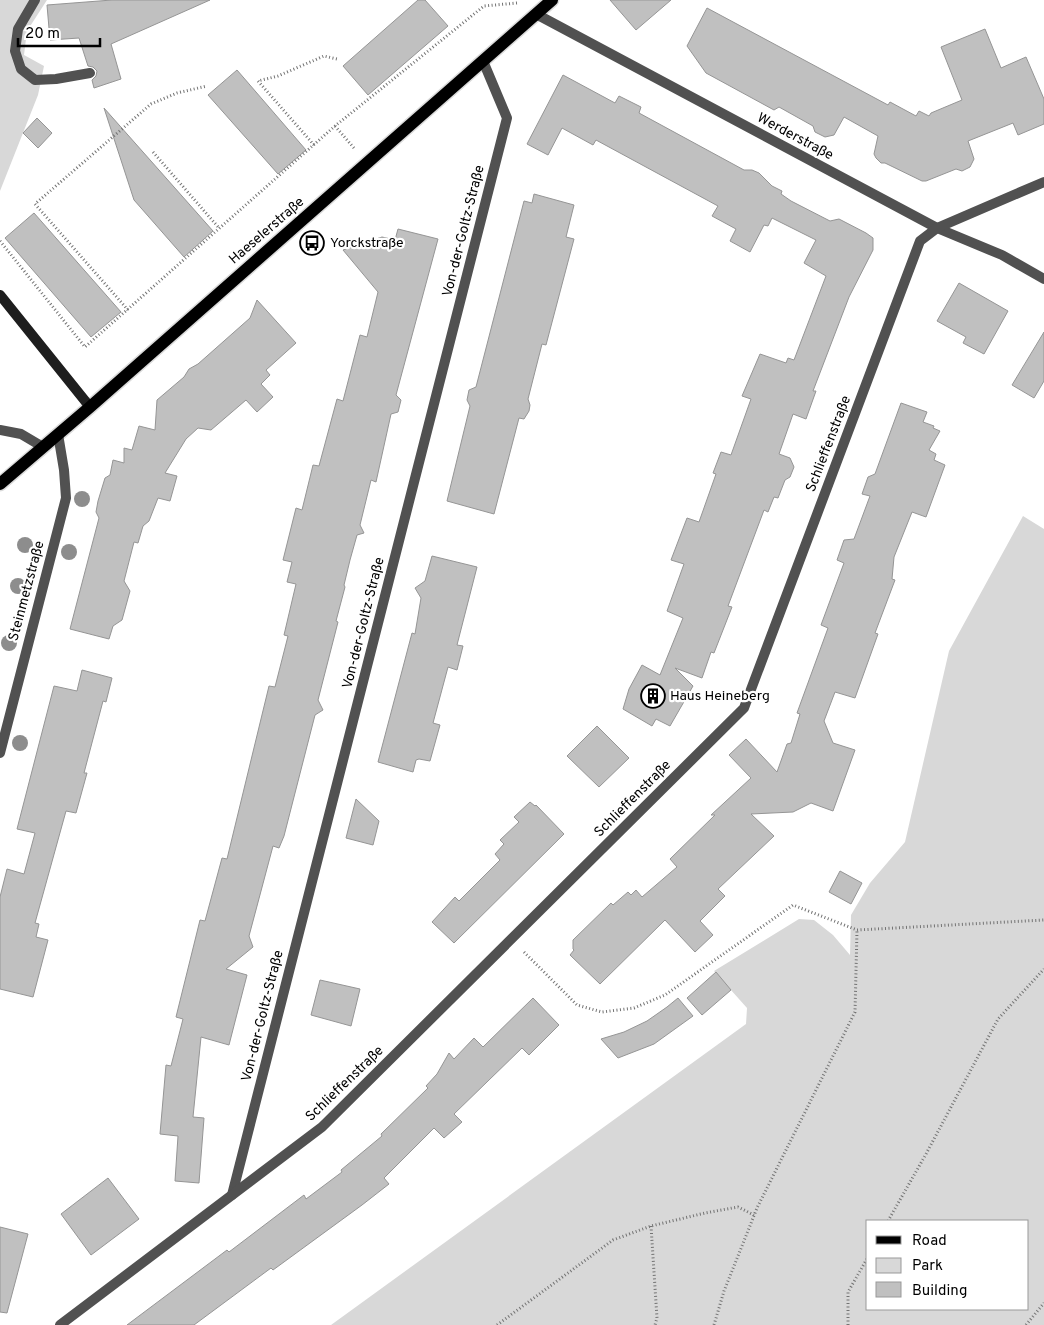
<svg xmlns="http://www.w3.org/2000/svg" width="1044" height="1325" font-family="Overpass,sans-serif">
	<rect width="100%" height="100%" fill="#fff"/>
	<!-- green -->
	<g fill="#d8d8d8" fill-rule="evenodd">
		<polygon points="0,0 47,0 27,31 24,55 44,66 38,95 0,191"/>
		<path d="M 1023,516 L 1044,529 L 1044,1325 L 331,1325 L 746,1024 L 747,1008 L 714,971 L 799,919 L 814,920 L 833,935 L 850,955 L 851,915 L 870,883 L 905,842 L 949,651 ZM 868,1221 L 1028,1221 L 1028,1309 L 868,1309 Z"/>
	</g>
	<!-- building -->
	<g fill="#c0c0c0" stroke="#959595">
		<polygon points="112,0 210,0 111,44 121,79 94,88 92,80 96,76 97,71 93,67 88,66 79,38 50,40 47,5"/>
		<polygon points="418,0 425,0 448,26 368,95 343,66"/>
		<polygon points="610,0 671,0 636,30"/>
		<polygon points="707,8 888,105 890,102 916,116 919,111 929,116 931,113 962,100 941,47 985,29 1001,68 1026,57 1044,99 1044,124 1018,135 1013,123 968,141 974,159 970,167 962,171 956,169 926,181 922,181 885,163 881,163 876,158 874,154 878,136 844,117 834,135 825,137 815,132 813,126 779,107 774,110 706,73 687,46"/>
		<polygon points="237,70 306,150 278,174 208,95"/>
		<polygon points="563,75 615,103 619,96 641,107 639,113 744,170 752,170 759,173 772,186 782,191 781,194 791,201 830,221 839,219 866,233 873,238 873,250 849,297 813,391 816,391 806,419 793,414 779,454 790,458 794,467 790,477 785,480 778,498 774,497 768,512 764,510 728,606 732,607 714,653 711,652 702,678 675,668 693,686 670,726 656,719 652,726 623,709 629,689 642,665 660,675 683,618 667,611 684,564 671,560 687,518 699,522 716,474 713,473 721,452 731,455 751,399 742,396 760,354 786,363 788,358 794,360 826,276 804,263 816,240 772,218 768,226 764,225 750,252 730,241 736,229 712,216 718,206 596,140 593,145 562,128 548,155 527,144"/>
		<polygon points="104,108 213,231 184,257 134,200"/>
		<polygon points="37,118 52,133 38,148 23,133"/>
		<polygon points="534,194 574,205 566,237 574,239 546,345 542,344 528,399 530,405 529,411 524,419 519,418 494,514 447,501 470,406 467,400 469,390 476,387 524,201 532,203"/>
		<polygon points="34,213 121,312 91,337 5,238"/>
		<polygon points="398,229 438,239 396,395 401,400 398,412 391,414 376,482 371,480 360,525 364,533 357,535 350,560 344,585 345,587 336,621 338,622 318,700 323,710 315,715 284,836 279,848 273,846 249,936 253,947 226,969 247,975 229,1045 201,1037 193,1117 204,1118 199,1183 175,1181 178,1136 160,1134 166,1065 171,1066 183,1019 176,1017 200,920 205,921 222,858 227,859 269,686 275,687 288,636 284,635 296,584 287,582 292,562 283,560 296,508 302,510 313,465 319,466 337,399 343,401 360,335 367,337 378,292 343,250 382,237 395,240"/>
		<polygon points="959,283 1008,311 984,354 963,343 966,337 937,321"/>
		<polygon points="257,300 296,343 266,370 270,375 261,384 273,397 257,412 246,400 211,430 198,428 186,439 165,473 177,476 170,501 158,498 149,521 143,526 138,543 134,542 124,581 130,591 122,620 113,626 109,639 70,629 99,518 96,512 98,501 105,478 110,475 113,460 124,463 124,448 132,450 139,426 155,430 157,400 184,377 189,369 198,364 250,318"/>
		<polygon points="1044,332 1044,381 1034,398 1012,385"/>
		<polygon points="901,403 927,412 923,422 934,426 933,428 940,431 929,450 936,454 934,460 945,465 926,517 912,512 894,557 892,579 895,580 875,633 878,634 855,698 835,692 824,721 833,743 855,750 833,811 811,803 793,812 751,814 774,836 718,889 725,896 700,921 713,935 695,952 665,920 600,984 570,955 574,950 573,949 573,940 611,903 613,905 628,892 631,895 636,890 642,897 677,867 670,859 715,815 711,815 751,778 729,755 746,739 777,772 787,744 791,743 800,714 797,713 828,628 821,625 844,563 837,560 844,540 854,539 870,496 862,494 868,477 875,474"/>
		<polygon points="432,556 477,567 457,645 463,646 457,670 448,667 433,723 440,725 430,761 419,759 416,760 413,772 378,762 412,633 415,634 421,598 415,588 425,581"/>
		<polygon points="82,670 112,678 106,702 103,701 84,773 87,773 76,813 66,811 35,923 39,924 36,937 48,940 33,997 0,989 0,897 7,869 24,874 35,833 17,829 54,686 77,691"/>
		<polygon points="597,726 629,758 599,787 567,756"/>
		<polygon points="356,799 379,821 373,845 346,838"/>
		<polygon points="530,802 535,806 536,805 564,834 454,943 432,922 455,897 459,901 500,860 495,854 504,844 500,840 519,822 514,817"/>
		<polygon points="840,871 862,883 851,904 829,892"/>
		<polygon points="716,972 731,990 702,1015 687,998"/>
		<polygon points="320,980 360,989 351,1026 311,1015"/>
		<polygon points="533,998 559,1025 529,1055 522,1048 454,1114 462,1122 444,1138 434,1128 384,1178 389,1184 362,1205 273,1270 271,1268 194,1325 127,1325 227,1250 229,1252 304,1195 306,1199 342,1172 341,1170 382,1136 381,1134 428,1088 426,1086 437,1074 449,1053 454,1059 474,1038 483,1047"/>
		<polygon points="678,998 693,1016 654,1044 618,1058 601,1039 624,1032 647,1021 667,1007"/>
		<polygon points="108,1178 139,1219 91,1255 61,1214"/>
		<polygon points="0,1227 28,1234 7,1313 0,1312"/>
	</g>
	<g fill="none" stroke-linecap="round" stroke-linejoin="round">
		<!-- primary casing -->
		<g stroke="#dbdbdb" stroke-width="15">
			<polyline id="primary" points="0,484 90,407 552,0"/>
		</g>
		<!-- path -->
		<g stroke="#737373" stroke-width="3" stroke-dasharray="1 2.5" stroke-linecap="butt">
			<polyline points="335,126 354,148"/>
			<polyline points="314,145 258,81 278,76 324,56 337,59"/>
			<polyline points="153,152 219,228"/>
			<polyline points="0,241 85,347 335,126 484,6 517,3"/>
			<polyline points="128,310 35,204 151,104 177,93 207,86"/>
			<polyline points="524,952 577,1005 602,1012 634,1008 665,995 793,905 857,930 1044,920"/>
			<polyline points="888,1221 926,1154 998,1019 1044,969"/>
			<polyline points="651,1226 657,1318 655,1325"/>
			<polyline points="497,1325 613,1240 651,1226 705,1213 738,1207 754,1215"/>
			<polyline points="714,1325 724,1291 757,1208 855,1012 857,930"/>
			<polyline points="848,1325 848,1292 868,1257"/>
			<polyline points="1026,1325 1044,1303"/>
		</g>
		<!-- lane -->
		<polyline stroke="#515151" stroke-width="10" points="35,0 18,29 15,51 21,69 35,80 56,79 90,73"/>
		<!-- street -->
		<g stroke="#515151" stroke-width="10">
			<polyline points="536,14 937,228 1002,255 1044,279"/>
			<polyline points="0,430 21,434 43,447"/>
			<polyline points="0,753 66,498 64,470 58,434"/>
			<polyline points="232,1195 507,118 483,61"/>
			<polyline points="60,1325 322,1127 744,708 920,241 937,228 1044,182"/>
		</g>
		<!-- secondary -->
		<polyline stroke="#1e1e1e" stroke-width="10" points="0,295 90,407"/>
		<!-- primary -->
		<use href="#primary" stroke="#000" stroke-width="12"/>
	</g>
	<!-- trees -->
	<g fill="#8d8d8d">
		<circle cx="82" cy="499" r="8"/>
		<circle cx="25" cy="545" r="8"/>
		<circle cx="69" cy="552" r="8"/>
		<circle cx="18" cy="586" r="8"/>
		<circle cx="9" cy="643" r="8"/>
		<circle cx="20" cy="743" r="8"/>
	</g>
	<!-- icons -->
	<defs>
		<g id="bus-ring" transform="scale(1.25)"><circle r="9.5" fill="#fff" stroke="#000" stroke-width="1.5"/><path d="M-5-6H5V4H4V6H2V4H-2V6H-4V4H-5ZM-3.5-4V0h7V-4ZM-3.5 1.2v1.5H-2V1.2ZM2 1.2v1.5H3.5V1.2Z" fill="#000"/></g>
		<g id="building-ring" transform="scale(1.25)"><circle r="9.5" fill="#fff" stroke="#000" stroke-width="1.5"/><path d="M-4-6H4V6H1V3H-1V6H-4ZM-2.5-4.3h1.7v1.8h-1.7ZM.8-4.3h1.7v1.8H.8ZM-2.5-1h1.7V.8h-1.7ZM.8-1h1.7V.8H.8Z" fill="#000"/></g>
	</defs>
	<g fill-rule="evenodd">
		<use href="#bus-ring" x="312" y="243"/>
		<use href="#building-ring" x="653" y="696"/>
	</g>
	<g text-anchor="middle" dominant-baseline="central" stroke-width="4.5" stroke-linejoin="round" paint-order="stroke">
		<!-- street labels -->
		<g font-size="14" fill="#000" stroke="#fff">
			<text transform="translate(795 137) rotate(28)">Werderstraße</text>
			<text transform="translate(267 231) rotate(-41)">Haeselerstraße</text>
			<text transform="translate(464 231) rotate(-76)">Von-der-Goltz-Straße</text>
			<text transform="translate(829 444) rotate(-69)">Schlieffenstraße</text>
			<text transform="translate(27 591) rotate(-75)">Steinmetzstraße</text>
			<text transform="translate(364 623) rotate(-76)">Von-der-Goltz-Straße</text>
			<text transform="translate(633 799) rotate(-45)">Schlieffenstraße</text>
			<text transform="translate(263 1016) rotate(-76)">Von-der-Goltz-Straße</text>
			<text transform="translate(345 1084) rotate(-44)">Schlieffenstraße</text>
		</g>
		<!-- poi labels -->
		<g font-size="14" fill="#000" stroke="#fff" text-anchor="start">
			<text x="330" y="243">Yorckstraße</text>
			<text x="670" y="696">Haus Heineberg</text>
		</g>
	</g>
	<!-- legend -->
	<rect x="866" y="1220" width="162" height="90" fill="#ffffff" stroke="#999999"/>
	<rect x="876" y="1236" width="25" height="8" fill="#000000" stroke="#999999"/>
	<text x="912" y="1245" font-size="15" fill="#000000">Road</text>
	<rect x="876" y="1258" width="25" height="15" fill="#d8d8d8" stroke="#999999"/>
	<text x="912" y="1270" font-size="15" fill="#000000">Park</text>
	<rect x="876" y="1282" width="25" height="15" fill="#c0c0c0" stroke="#999999"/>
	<text x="912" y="1295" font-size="15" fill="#000000">Building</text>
	<!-- scale -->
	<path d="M18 38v8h82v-8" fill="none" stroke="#000000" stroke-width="2.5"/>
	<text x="25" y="38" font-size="15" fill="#000000" stroke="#ffffff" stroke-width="4" paint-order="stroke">20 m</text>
</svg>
